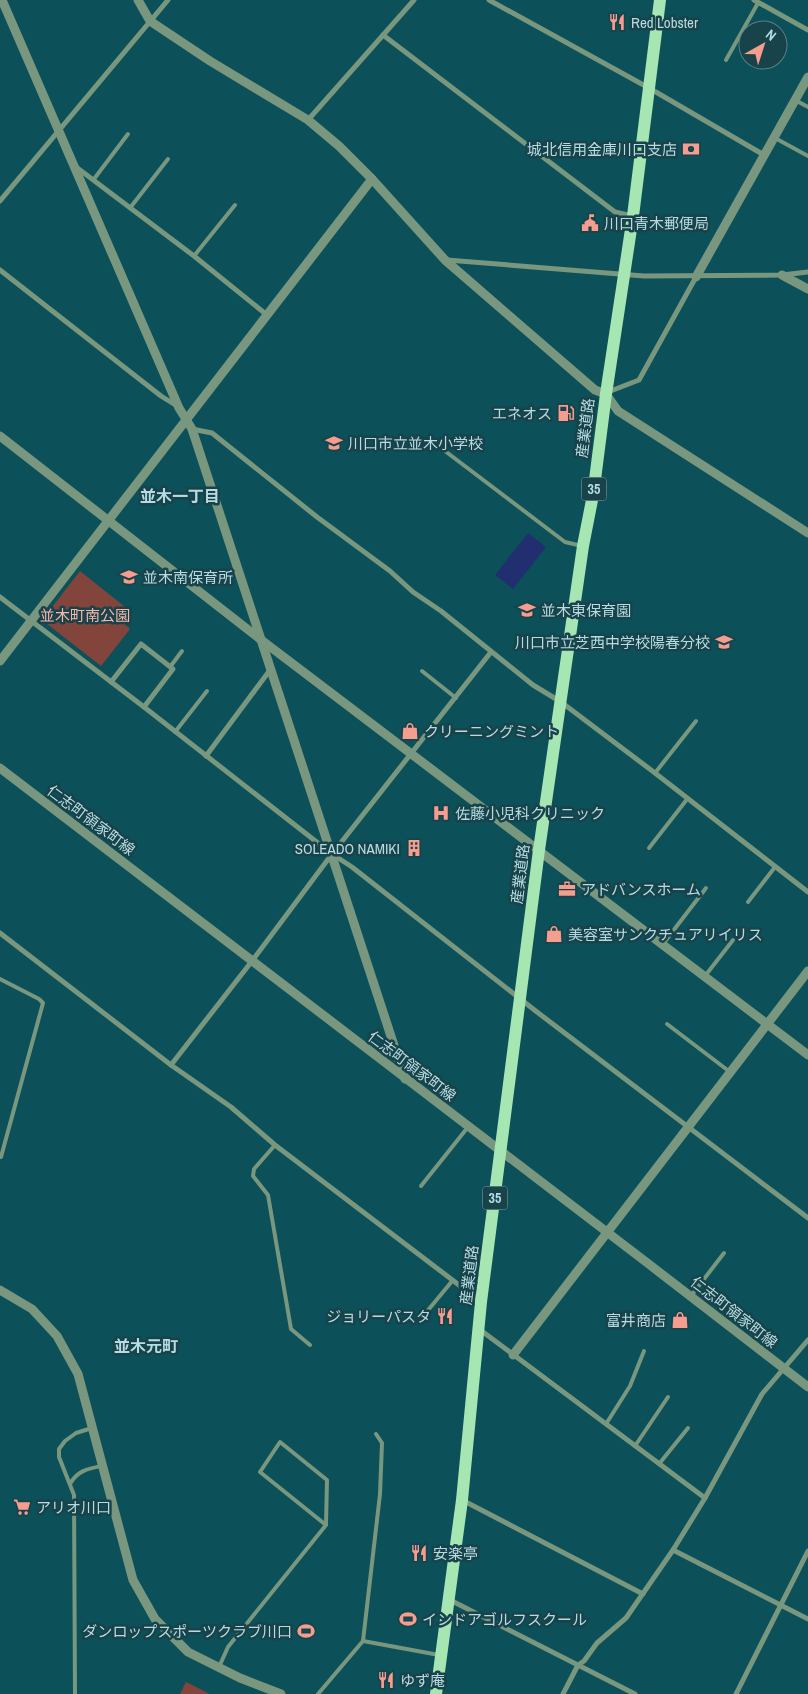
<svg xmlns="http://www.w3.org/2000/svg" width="808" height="1694" font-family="'Archivo Narrow','Noto Sans JP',sans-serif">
	<rect width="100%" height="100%" fill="#0c5059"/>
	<!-- green -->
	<g fill="#83453b">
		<polygon points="80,571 130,611 121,621 130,629 101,666 42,620"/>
		<polygon points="186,1682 206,1692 209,1694 180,1694"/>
	</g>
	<!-- water -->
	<polygon fill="#212f70" points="528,533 546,547 513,589 495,575"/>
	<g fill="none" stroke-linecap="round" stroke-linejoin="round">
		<!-- service -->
		<g stroke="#78977e" stroke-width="4">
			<polyline points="726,60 758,3"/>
			<polyline points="795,100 808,107"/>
			<polyline points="775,138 808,156"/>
			<polyline points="94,179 128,134"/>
			<polyline points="130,208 168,159"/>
			<polyline points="194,256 235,205"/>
			<polyline points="445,451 565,542 582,546"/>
			<polyline points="170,667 182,651"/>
			<polyline points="422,671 456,698"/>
			<polyline points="175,732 207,691"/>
			<polyline points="655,773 696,721"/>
			<polyline points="649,848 688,798"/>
			<polyline points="748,902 775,867"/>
			<polyline points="663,944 706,888"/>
			<polyline points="705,976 733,940"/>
			<polyline points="0,979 39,999 43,1003 1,1157"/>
			<polyline points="667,1024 730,1072"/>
			<polyline points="275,1145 254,1169 253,1176 268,1195 291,1329 310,1345"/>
			<polyline points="421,1186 468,1127"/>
			<polyline points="691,1296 724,1253"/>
			<polyline points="424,1315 453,1280"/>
			<polyline points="606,1424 630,1386 644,1351"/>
			<polyline points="635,1446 668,1397"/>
			<polyline points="659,1464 688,1428"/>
			<path d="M 70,1484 C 77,1471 87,1469 101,1466"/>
			<polyline points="363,1641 439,1655"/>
			<polyline points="219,1667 228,1647 326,1525 260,1472 280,1442 327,1480 326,1525"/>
			<polyline points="75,1694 74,1495 59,1457 59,1449 65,1441 76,1433 92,1428"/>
			<polyline points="318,1694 363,1641 380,1494 382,1443 376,1434"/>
		</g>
		<!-- minor -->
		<g stroke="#78977e" stroke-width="5">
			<polyline points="489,0 649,88 764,155"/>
			<polyline points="754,0 808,30"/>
			<polyline points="383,35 615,212 632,216"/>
			<polyline points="308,120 414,0"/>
			<polyline points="76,167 194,256 267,315"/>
			<polyline points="0,201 168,0"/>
			<polyline points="447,260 644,276 782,275 808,272"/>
			<polyline points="0,270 161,396 177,406"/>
			<polyline points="608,392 639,380 696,277"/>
			<polyline points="192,429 212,433 317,517 390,571 413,592 441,611 533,685 561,702 655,773 808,892"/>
			<polyline points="0,597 144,707 332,854 352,867 537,1012 808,1218"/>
			<polyline points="111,682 141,644 173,669 144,707"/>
			<polyline points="206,756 270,670"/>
			<polyline points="0,933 171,1065 231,1107 275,1145 480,1301"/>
			<polyline points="171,1065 252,961 332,854 491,652"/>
			<polyline points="479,1329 705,1498"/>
			<polyline points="462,1500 643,1594"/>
			<polyline points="673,1550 808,1619"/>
			<polyline points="450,1600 635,1694"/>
			<polyline points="563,1694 578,1665 584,1661 597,1643 626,1618 673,1550 705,1498 762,1394 808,1340"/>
			<polyline points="736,1694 808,1551"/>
		</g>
		<!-- tertiary -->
		<g stroke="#78977e" stroke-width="9">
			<polyline points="2,0 179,408 192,429 405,1079"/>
			<polyline points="138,0 150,21 210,61 308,120 339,146 372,179 445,260 595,390 606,394 618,411 808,533"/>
			<polyline points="782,275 808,289"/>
			<polyline points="696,277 808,77"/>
			<polyline points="0,436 260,639 808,1055"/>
			<polyline points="0,661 372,179"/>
			<path d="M 0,768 C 269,975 540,1179 808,1387"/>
			<polyline points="0,1290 32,1309 57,1336 78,1374 133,1580 155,1619 188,1652 240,1678 281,1694"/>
			<polyline points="513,1355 808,971"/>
		</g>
		<!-- primary -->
		<polyline stroke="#a6e6b2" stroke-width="12" points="436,1694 462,1500 481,1302 539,850 583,546 593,495 606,394 633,216 660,0"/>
	</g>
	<!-- icons -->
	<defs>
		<g id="restaurant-bare" transform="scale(1.35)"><path d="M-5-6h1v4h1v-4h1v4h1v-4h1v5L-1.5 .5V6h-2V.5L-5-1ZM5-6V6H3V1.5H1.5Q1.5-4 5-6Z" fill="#f59d8e" stroke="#18434a" stroke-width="2.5" paint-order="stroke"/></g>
		<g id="bank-bare" transform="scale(1.35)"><path d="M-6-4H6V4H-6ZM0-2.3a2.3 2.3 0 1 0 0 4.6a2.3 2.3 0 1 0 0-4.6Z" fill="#f59d8e" stroke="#18434a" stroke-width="2.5" paint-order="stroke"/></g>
		<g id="civic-bare" transform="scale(1.35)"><path d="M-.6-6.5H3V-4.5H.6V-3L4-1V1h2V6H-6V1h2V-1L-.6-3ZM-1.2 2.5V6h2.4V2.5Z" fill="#f59d8e" stroke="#18434a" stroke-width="2.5" paint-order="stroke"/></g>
		<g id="fuel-bare" transform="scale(1.35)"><path d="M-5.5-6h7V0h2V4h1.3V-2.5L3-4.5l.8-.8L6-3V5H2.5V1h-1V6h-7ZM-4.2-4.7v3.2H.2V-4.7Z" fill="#f59d8e" stroke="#18434a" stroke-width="2.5" paint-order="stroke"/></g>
		<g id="school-bare" transform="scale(1.35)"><path d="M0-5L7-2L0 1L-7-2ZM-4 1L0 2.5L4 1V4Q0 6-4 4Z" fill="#f59d8e" stroke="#18434a" stroke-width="2.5" paint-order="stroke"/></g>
		<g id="shop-bare" transform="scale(1.35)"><path d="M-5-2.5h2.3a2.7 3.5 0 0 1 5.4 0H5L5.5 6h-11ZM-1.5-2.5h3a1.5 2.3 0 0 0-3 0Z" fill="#f59d8e" stroke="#18434a" stroke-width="2.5" paint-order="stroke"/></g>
		<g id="hospital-bare" transform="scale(1.35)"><path d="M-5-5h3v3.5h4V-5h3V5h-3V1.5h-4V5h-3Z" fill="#f59d8e" stroke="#18434a" stroke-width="2.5" paint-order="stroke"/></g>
		<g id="building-bare" transform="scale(1.35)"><path d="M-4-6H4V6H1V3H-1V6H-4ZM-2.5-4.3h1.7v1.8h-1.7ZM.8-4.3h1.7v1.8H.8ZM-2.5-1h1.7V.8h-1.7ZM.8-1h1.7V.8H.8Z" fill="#f59d8e" stroke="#18434a" stroke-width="2.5" paint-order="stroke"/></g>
		<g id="office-bare" transform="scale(1.35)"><path d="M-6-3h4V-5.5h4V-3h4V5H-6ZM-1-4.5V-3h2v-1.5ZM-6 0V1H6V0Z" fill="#f59d8e" stroke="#18434a" stroke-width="2.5" paint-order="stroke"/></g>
		<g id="supermarket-bare" transform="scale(1.35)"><path d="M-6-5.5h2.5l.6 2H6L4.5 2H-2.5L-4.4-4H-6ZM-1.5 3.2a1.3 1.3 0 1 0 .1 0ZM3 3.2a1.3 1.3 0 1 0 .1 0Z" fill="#f59d8e" stroke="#18434a" stroke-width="2.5" paint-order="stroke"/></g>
		<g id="stadium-bare" transform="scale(1.35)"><path d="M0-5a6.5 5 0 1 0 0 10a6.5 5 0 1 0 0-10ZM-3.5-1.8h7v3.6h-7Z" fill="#f59d8e" stroke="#18434a" stroke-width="2.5" paint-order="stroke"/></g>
	</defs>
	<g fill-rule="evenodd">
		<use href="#restaurant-bare" x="617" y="22"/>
		<use href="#bank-bare" x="691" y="149"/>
		<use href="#civic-bare" x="590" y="223"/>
		<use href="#fuel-bare" x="566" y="413"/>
		<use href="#school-bare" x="334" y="443"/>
		<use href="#school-bare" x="129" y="577"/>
		<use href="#school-bare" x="527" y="610"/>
		<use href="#school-bare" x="724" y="642"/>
		<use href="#shop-bare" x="410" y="731"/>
		<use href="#hospital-bare" x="441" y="813"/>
		<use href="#building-bare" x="414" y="848"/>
		<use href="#office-bare" x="567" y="889"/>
		<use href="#shop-bare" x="554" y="934"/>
		<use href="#restaurant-bare" x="445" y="1316"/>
		<use href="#shop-bare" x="680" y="1320"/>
		<use href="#supermarket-bare" x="22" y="1507"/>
		<use href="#restaurant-bare" x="419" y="1553"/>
		<use href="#stadium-bare" x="408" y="1619"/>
		<use href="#stadium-bare" x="306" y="1631"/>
		<use href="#restaurant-bare" x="386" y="1680"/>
	</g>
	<g text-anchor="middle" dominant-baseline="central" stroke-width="5" stroke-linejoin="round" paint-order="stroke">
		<!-- shield labels -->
		<g fill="#18434a" stroke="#87adb4" stroke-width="1">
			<rect x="581.5" y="477.5" width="25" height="23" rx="4"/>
			<rect x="482.5" y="1186.5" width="25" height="23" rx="4"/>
		</g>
		<g font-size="14" font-weight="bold" fill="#b6dbe2">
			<text x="594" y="489">35</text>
			<text x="495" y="1198">35</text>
		</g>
		<!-- poi labels -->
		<g font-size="15" fill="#b6dbe2" stroke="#18434a" text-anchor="start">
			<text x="631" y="22">Red Lobster</text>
			<text x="677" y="149" text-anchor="end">城北信用金庫川口支店</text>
			<text x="604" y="223">川口青木郵便局</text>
			<text x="552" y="413" text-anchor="end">エネオス</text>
			<text x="348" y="443">川口市立並木小学校</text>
			<text x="143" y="577">並木南保育所</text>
			<text x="541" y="610">並木東保育園</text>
			<text x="710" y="642" text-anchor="end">川口市立芝西中学校陽春分校</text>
			<text x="424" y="731">クリーニングミント</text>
			<text x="455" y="813">佐藤小児科クリニック</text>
			<text x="400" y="848" text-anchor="end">SOLEADO NAMIKI</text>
			<text x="581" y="889">アドバンスホーム</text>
			<text x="568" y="934">美容室サンクチュアリイリス</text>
			<text x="431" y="1316" text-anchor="end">ジョリーパスタ</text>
			<text x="666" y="1320" text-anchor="end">富井商店</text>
			<text x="36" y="1507">アリオ川口</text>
			<text x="433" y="1553">安楽亭</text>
			<text x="422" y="1619">インドアゴルフスクール</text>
			<text x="292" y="1631" text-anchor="end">ダンロップスポーツクラブ川口</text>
			<text x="400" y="1680">ゆず庵</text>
		</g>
		<!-- street labels -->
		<g font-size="15" fill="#b6dbe2" stroke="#18434a">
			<text transform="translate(585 428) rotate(-83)">産業道路</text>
			<text transform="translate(91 820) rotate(37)">仁志町領家町線</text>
			<text transform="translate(520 874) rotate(-83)">産業道路</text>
			<text transform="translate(412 1066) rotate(37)">仁志町領家町線</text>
			<text transform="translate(469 1275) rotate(-83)">産業道路</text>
			<text transform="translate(734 1312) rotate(38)">仁志町領家町線</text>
		</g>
		<!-- park labels -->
		<g font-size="15" fill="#fcb4a8" stroke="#18434a">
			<text x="85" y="615">並木町南公園</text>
		</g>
		<!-- neighbourhood labels -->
		<g font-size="16" font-weight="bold" fill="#b6dbe2" stroke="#18434a">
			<text x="180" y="496">並木一丁目</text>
			<text x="146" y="1346">並木元町</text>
		</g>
	</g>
	<!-- north arrow -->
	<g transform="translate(763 45) rotate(39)"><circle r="24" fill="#18434a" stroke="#578087"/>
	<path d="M0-4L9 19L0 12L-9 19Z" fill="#f59d8e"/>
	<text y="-8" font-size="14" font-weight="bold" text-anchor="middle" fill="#b6dbe2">N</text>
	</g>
</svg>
